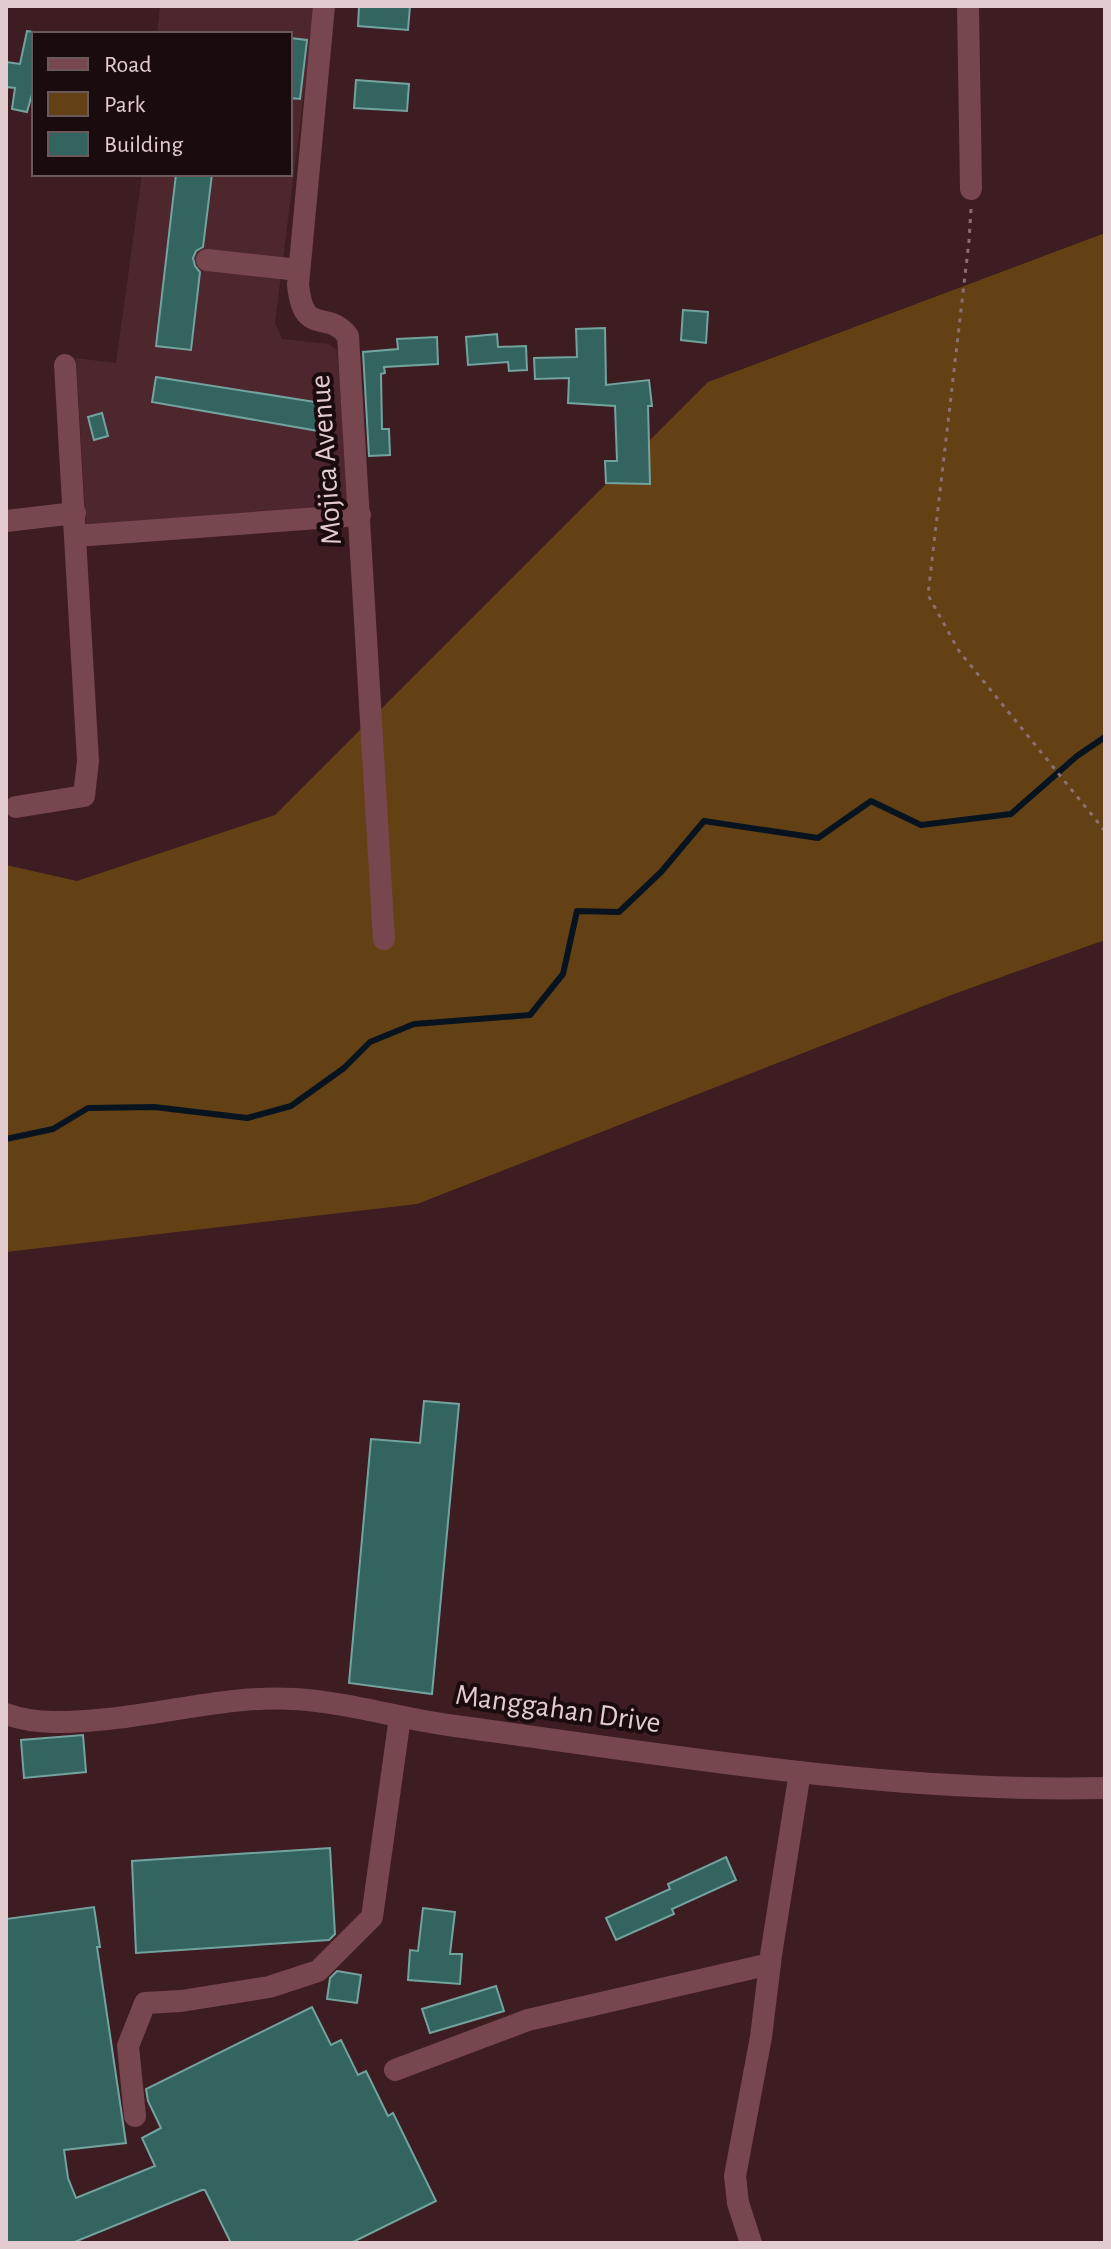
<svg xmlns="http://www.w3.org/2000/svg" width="1111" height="2249" font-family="'Alegreya Sans',sans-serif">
	<rect width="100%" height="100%" fill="#3d1c22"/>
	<!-- built -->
	<polygon fill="#4d262e" points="160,6 315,6 275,323 282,339 329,344 337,350 350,507 86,528 76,358 116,363 142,174 290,174 290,34 157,34"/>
	<!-- green -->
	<polygon fill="#644115" points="1105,233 1105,940 954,994 417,1204 6,1252 6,865 77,881 275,815 708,382"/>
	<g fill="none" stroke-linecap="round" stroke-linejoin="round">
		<!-- stream -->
		<polyline stroke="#071420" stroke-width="6" points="6,1139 53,1129 88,1108 154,1107 247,1118 291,1106 344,1068 370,1042 414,1024 530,1015 563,974 577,911 619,912 661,872 704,821 818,838 871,801 921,825 1011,814 1077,756 1105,737"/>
	</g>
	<!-- building -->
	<g fill="#346460" stroke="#72a39f" stroke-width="2">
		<polygon points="359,6 410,6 408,30 358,26"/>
		<polygon points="27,31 34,32 34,87 27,112 12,109 15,88 6,87 6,62 20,64"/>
		<polygon points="290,38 307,40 300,99 290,98"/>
		<polygon points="356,80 409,84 407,111 354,108"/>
		<polygon points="176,174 212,174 203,247 196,251 193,258 195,266 200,272 191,350 156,346"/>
		<polygon points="683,310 708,312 706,343 681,340"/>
		<polygon points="605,328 606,385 649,380 652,406 648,406 650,484 606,483 605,461 617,461 615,406 568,403 569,378 535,379 534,358 577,357 576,329"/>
		<polygon points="497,334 498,347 526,346 527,370 509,371 508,362 468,365 466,337"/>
		<polygon points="437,337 438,364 384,367 385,373 381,374 382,429 389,429 390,455 369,456 363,352 398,349 397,339"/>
		<polygon points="156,377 328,404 324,432 152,402"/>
		<polygon points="102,413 108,436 94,440 88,417"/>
		<polygon points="424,1401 459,1404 432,1694 349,1683 371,1439 420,1443"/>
		<polygon points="83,1735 86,1772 24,1778 21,1740"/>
		<polygon points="330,1848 335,1934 329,1940 136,1953 132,1861"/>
		<polygon points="726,1857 736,1880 672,1909 674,1914 616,1940 606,1918 670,1889 668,1884"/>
		<polygon points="94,1907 100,1947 97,1947 126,2143 64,2150 68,2178 76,2198 155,2166 142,2138 161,2128 148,2101 146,2089 312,2007 331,2045 341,2040 358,2075 366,2071 388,2116 393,2113 436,2201 351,2243 231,2243 205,2190 202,2190 72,2243 6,2243 6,1919"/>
		<polygon points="423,1908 455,1912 450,1954 462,1954 460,1984 408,1980 410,1950 418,1951"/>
		<polygon points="337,1971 361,1975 357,2003 327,1999 330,1978"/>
		<polygon points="496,1986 504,2011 430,2033 422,2009"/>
	</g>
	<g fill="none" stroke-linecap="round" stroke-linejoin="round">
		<!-- path -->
		<polyline stroke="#8b6f73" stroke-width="3" stroke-dasharray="4 6" stroke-linecap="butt" points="971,209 969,241 928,595 959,651 1105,831"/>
		<!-- minor -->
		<g stroke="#78464f" stroke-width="22">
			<path d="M 324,6 L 298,285 C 304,339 327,308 348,336 L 384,939"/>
			<polyline points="968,6 971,189"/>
			<polyline points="207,260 299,270"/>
			<polyline points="6,521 75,513"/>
			<polyline points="76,536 360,515"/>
			<polyline points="16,807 84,796 88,761 65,365"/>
			<path d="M 6,1714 C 39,1726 74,1722 108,1719 C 168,1713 234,1695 294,1699 C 348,1702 401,1719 455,1726 C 670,1755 887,1793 1105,1788"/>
			<polyline points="395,2070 528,2020 770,1964"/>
			<polyline points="135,2116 128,2046 145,2003 181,2001 269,1987 318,1971 372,1917 400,1717"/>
			<polyline points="751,2243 738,2203 735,2176 761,2037 771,1955 800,1772"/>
		</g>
	</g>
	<g text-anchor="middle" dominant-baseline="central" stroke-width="8" stroke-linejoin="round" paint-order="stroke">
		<!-- street labels -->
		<g font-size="30" fill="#e3cccf" stroke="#1a0b0e">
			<text transform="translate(326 460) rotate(-94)">Mojica Avenue</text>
			<text transform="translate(558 1709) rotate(8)">Manggahan Drive</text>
		</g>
	</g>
	<!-- border -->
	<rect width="1111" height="2249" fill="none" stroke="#e3cccf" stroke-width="16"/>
	<!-- legend -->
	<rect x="32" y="32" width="260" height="144" fill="#1a0b0e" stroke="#6a585b" stroke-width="2"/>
	<rect x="48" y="58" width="40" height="12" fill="#78464f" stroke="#6a585b" stroke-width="2"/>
	<text x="104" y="72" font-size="24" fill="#e3cccf">Road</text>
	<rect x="48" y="92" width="40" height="24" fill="#644115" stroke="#6a585b" stroke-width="2"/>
	<text x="104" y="112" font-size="24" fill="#e3cccf">Park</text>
	<rect x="48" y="132" width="40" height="24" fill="#346460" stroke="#6a585b" stroke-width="2"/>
	<text x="104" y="152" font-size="24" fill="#e3cccf">Building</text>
</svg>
